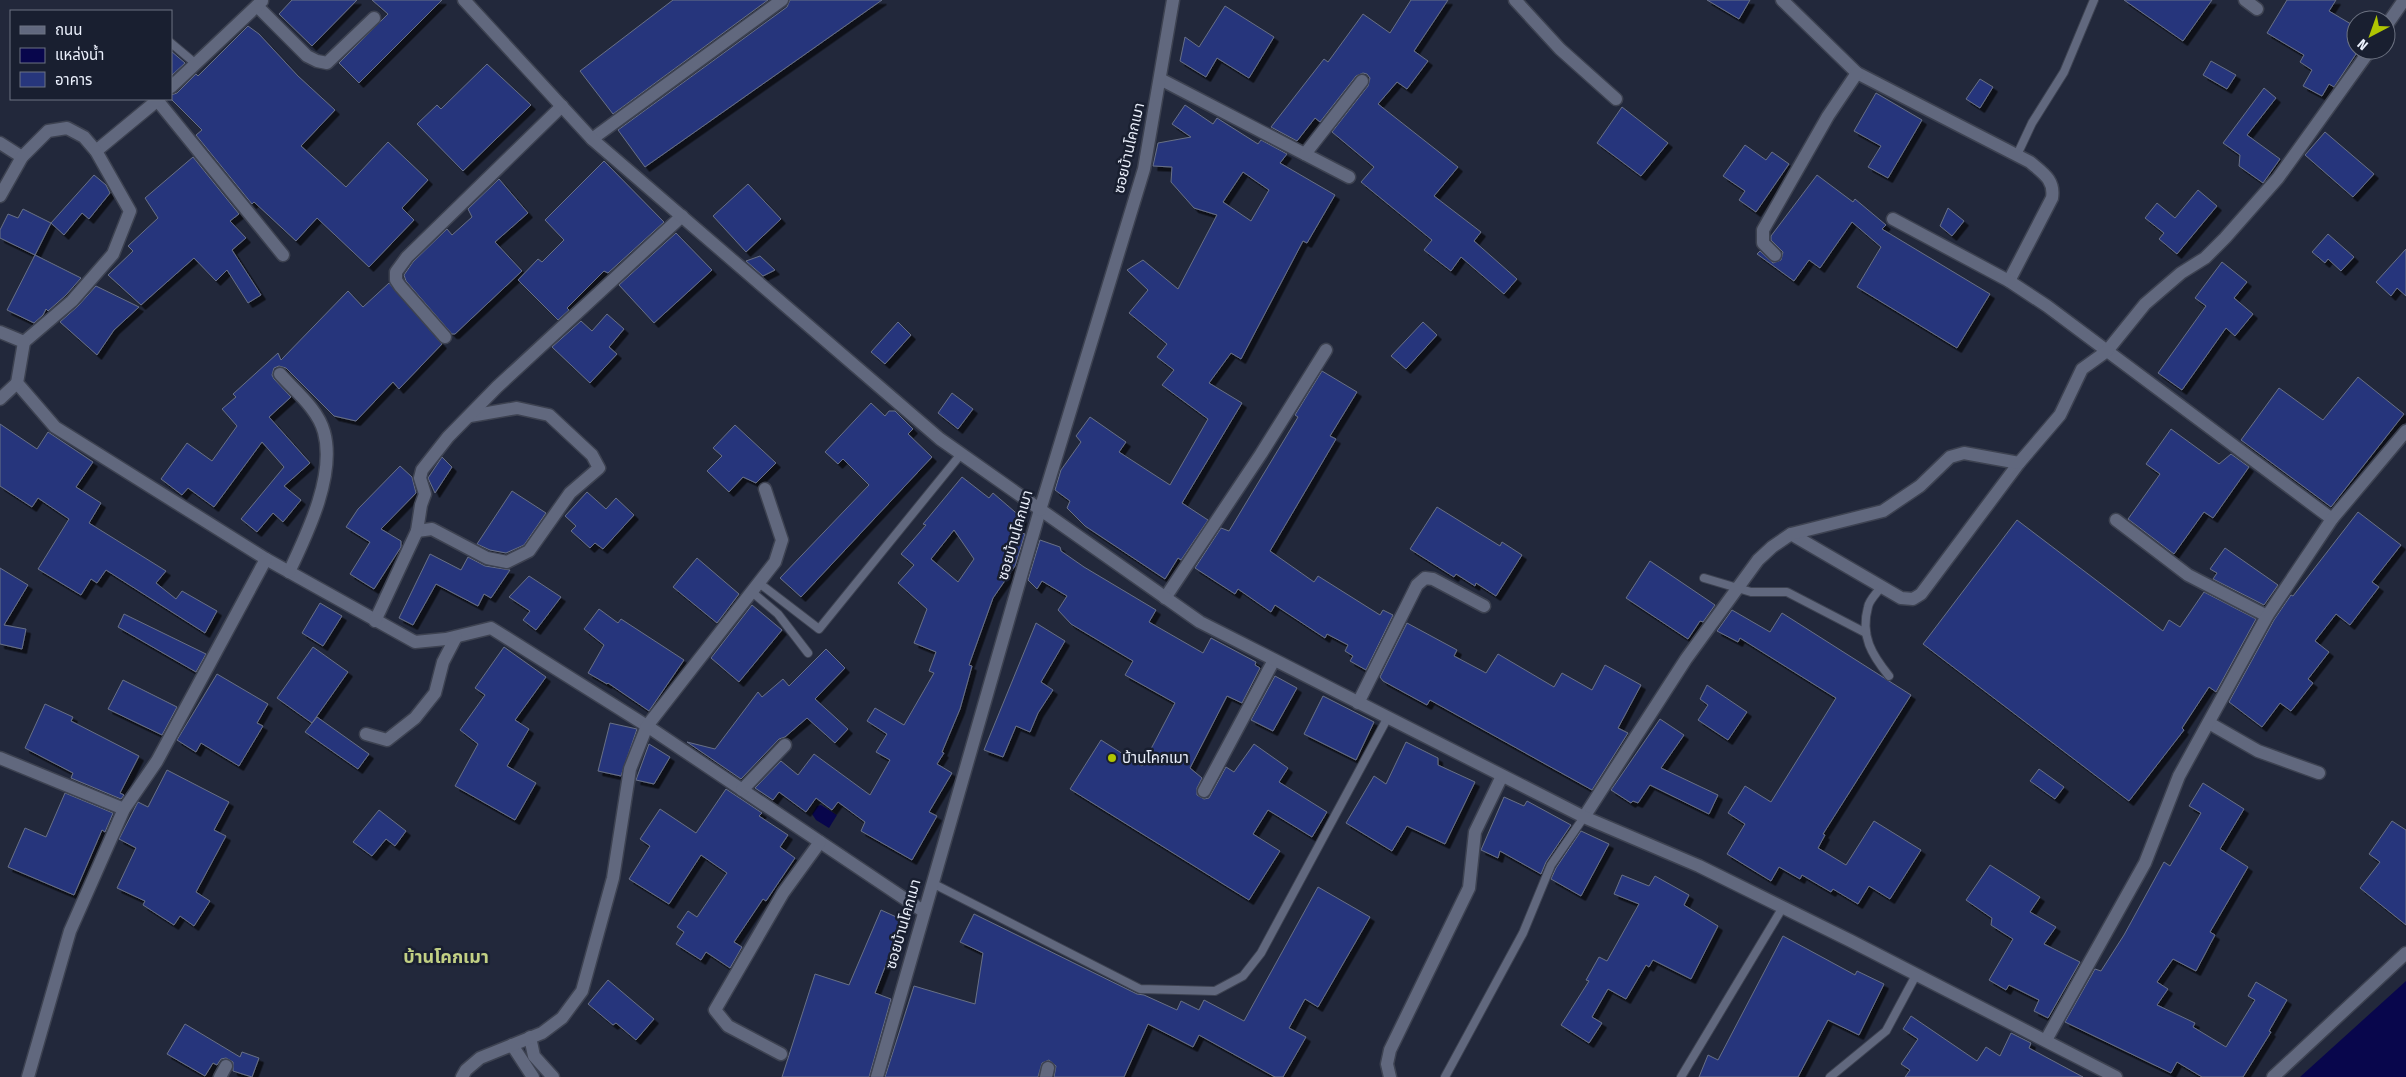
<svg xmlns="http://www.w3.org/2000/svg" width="2406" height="1077" font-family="'Fira Sans Condensed','Noto Sans Thai',sans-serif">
	<defs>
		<filter id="shadow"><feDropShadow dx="4.5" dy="4.5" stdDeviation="0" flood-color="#0009"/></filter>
	</defs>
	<rect width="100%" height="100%" fill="#22283b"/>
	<!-- water -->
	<g fill="#08064c">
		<polygon points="821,805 837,815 829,828 816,820 812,814 817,806"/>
		<polygon points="2406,981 2406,1077 2300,1077"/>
	</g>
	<!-- building -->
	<g fill="#27367c" stroke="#687086" fill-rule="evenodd" filter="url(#shadow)">
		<polygon points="292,0 357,0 312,46 279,14"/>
		<polygon points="372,0 442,0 359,83 339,63 388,14"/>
		<polygon points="673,0 768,0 613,114 580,71"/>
		<polygon points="790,0 882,0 645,167 618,130 787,7"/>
		<polygon points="1411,0 1448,0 1414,51 1428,61 1407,89 1397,82 1378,104 1458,167 1434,196 1481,232 1474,241 1517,279 1504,294 1461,257 1451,271 1424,250 1432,240 1361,182 1374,167 1332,132 1368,86 1370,78 1367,74 1363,73 1356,76 1320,122 1315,118 1297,141 1271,127 1324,59 1328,62 1363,14 1390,33"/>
		<polygon points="1707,0 1750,0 1739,19"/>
		<polygon points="2124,0 2212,0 2183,41"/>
		<polygon points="2287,0 2336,0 2329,11 2356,27 2356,54 2334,87 2329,84 2322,96 2303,86 2312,70 2300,62 2304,55 2267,33"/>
		<polygon points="1225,6 1274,37 1249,78 1217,58 1206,77 1180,61 1185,37 1199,47"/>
		<polygon points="248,26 259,34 298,76 335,110 301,146 346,187 388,142 428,180 402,208 414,220 369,267 317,218 296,241 254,202 252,204 196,135 202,130 171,99 171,95 177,93 196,74 198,76"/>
		<polygon points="171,51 185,63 171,76"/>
		<polygon points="2211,61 2236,75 2227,89 2203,75"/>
		<polygon points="487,64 531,105 463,171 417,124 437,105 441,109"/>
		<polygon points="1980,79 1993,87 1980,108 1966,99"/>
		<polygon points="2264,88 2276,98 2247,135 2280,159 2263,183 2239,166 2240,155 2223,143"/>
		<polygon points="1876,93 1922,120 1888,178 1868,167 1881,146 1854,131"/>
		<path d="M 1185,105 L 1213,124 L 1217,118 L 1258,144 L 1261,140 L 1287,154 L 1280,163 L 1335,195 L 1307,243 L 1303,241 L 1241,359 L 1231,353 L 1209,383 L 1242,403 L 1182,503 L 1208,520 L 1181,560 L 1178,558 L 1165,579 L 1085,526 L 1067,508 L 1070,501 L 1055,490 L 1061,470 L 1081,442 L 1076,436 L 1090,417 L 1126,442 L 1119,452 L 1170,485 L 1208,419 L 1162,385 L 1174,370 L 1157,357 L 1167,344 L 1129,313 L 1148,290 L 1127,270 L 1143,260 L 1178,289 L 1217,215 L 1194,208 L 1171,182 L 1172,167 L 1153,166 L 1158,143 L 1191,137 L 1172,124 ZM 1243,172 L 1269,190 L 1251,221 L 1223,202 Z"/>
		<polygon points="1622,107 1668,143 1641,176 1597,143"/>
		<polygon points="2325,132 2374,174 2353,197 2305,155"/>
		<polygon points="1745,145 1766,160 1772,152 1789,164 1756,212 1739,200 1745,191 1723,176"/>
		<polygon points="193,157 239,214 230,221 246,238 232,250 261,295 248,303 227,270 216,281 194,258 141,305 108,275 133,251 128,246 158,218 145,198"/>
		<polygon points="604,161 664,222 608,273 604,271 567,308 569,310 558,320 518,280 538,259 542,262 564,240 545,220"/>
		<polygon points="94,175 106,185 110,193 89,219 82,213 64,235 51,223"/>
		<polygon points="1817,175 1853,202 1855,199 1886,225 1882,229 1990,294 1957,348 1857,287 1881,247 1852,222 1820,268 1809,260 1794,281 1757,254 1760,251 1773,263 1781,260 1783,252 1771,240 1771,236"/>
		<polygon points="499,179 528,213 495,242 522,271 455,334 452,334 406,281 404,275 413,262 447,229 452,235 472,217 468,209"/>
		<polygon points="748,184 781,219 746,252 713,216"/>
		<polygon points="2198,190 2217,206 2177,254 2159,239 2164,233 2145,218 2157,203 2175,218"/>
		<polygon points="1948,208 1964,221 1952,236 1940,226"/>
		<polygon points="23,209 51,223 35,255 0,238 0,230 8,214 18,218"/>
		<polygon points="676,233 712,270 654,323 619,285"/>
		<polygon points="2328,234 2354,257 2341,271 2328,259 2325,263 2312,252"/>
		<polygon points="2406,249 2406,296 2397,288 2391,296 2376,282"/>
		<polygon points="35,255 81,278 66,295 48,311 46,309 43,315 34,323 7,310"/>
		<polygon points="760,256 775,270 763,276 746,261"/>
		<polygon points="2222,262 2247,282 2234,298 2253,314 2235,336 2226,328 2182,390 2158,373 2206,306 2195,298"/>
		<polygon points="389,283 442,344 399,389 393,382 356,421 334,416 286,368 279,366 274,368 272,375 274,379 291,397 269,417 310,463 284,486 301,500 283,522 273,513 257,532 241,519 284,467 262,442 214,507 188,488 182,495 161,479 187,443 212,461 237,426 222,409 236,397 233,394 278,353 281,360 348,291 363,307"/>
		<polygon points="96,286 139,307 114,330 97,355 60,322 78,306"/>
		<polygon points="607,314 624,329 609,347 617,354 590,383 552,347 581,321 592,331"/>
		<polygon points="898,322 911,335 885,364 871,352"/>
		<polygon points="1423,322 1437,335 1406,369 1391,356"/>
		<polygon points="1322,371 1357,392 1330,436 1336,439 1270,551 1314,582 1318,576 1380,615 1383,610 1393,615 1366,670 1350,661 1353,656 1345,651 1348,645 1327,634 1325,638 1275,605 1271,612 1238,589 1235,594 1195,568 1221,528 1229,531 1298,417 1295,415"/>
		<polygon points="2358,377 2404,414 2331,507 2241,440 2279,388 2323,420"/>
		<polygon points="952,393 973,409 958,429 938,413"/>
		<polygon points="871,403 885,416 889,411 895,411 913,429 908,434 932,457 801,597 780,578 869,485 843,459 838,464 825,452"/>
		<polygon points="0,424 37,449 48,432 93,462 76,487 101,503 89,523 166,571 156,583 176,599 182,591 217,611 205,633 106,570 97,583 91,579 81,595 38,569 69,519 38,498 32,507 0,486"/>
		<polygon points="735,425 776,463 756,483 743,477 729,492 707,471 722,456 713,448"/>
		<polygon points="2171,429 2219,464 2231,454 2249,467 2213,518 2204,512 2174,554 2128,519 2160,474 2146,464"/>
		<polygon points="442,457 452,467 435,493 428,478"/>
		<polygon points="400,466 412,477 416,493 381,529 401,541 401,547 374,589 350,574 370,542 346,527 358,509"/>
		<path d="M 962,477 L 989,498 L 993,493 L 1022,518 L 1018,532 L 1025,534 L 1015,566 L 993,598 L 969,665 L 972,666 L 960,709 L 942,752 L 944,753 L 937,764 L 952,773 L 929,812 L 937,816 L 912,860 L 861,831 L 865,822 L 838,802 L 832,810 L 816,798 L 806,812 L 779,792 L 773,800 L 755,788 L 781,761 L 798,775 L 814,754 L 870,795 L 890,760 L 876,752 L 887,734 L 867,721 L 875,708 L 904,725 L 934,673 L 929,671 L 936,652 L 914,643 L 927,609 L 898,583 L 914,565 L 901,554 L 926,525 L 923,524 ZM 954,530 L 974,559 L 958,582 L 931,559 Z"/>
		<polygon points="512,491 546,513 524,545 506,553 490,550 477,544"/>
		<polygon points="587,492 606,509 616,498 634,515 603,549 595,543 590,548 571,531 576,526 565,516"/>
		<polygon points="1437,507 1500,546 1502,542 1522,555 1496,596 1476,583 1475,586 1456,574 1454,577 1410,549"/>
		<polygon points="2358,512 2401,545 2372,582 2379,587 2350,625 2336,614 2315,641 2329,652 2308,679 2313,683 2291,711 2280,703 2262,727 2229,702 2274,620 2291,595 2293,596"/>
		<polygon points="2017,520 2163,631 2169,620 2180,627 2204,592 2256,619 2216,692 2209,687 2182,728 2184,730 2129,801 1923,644"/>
		<polygon points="1040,540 1060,547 1061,551 1084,567 1156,610 1149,622 1203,653 1211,638 1256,662 1255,665 1260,668 1242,703 1227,696 1190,768 1202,778 1197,788 1197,795 1204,799 1209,798 1226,767 1234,772 1254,744 1288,768 1279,782 1327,812 1312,837 1268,810 1253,834 1280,851 1249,900 1070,789 1101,740 1142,766 1175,703 1125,675 1133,661 1071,624 1058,610 1067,596 1042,581 1037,589 1028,580"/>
		<polygon points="2225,548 2278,585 2264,605 2213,579 2217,573 2210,569"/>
		<polygon points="430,554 461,570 468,557 485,566 510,570 491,598 484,594 478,606 436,584 413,625 399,618"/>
		<polygon points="697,558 739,594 717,623 673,587"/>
		<polygon points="1650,561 1715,605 1703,622 1700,621 1688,639 1626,598"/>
		<polygon points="0,568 28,585 4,625 26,629 22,649 0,644"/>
		<polygon points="529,576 561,597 536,630 523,620 530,611 509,597"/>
		<polygon points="320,603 342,616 323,646 302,633"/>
		<polygon points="752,605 782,630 739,682 711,658"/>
		<polygon points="599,609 618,623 621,619 684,660 649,711 608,683 607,684 588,673 604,645 584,629"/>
		<polygon points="1732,610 1770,632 1782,613 1911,695 1823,834 1825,835 1818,848 1846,865 1874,821 1921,850 1890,899 1869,886 1858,904 1833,889 1831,892 1802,875 1800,879 1779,867 1771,881 1727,854 1745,824 1728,813 1745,786 1771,802 1836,698 1740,638 1738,642 1717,631"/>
		<polygon points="124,614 206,654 196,672 118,627"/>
		<polygon points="1036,623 1065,641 1041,682 1053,690 1038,713 1030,732 1016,726 1003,757 984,750"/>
		<polygon points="1407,623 1457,650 1454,656 1486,673 1498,654 1554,687 1562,673 1592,690 1605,665 1641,685 1618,728 1628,733 1592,790 1430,700 1427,705 1383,681 1380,677"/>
		<polygon points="313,647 348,672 312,723 277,698"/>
		<polygon points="504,647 546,677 515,720 529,729 507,766 536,783 515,820 455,786 478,744 460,730 485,695 475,688"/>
		<polygon points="826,649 845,668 815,699 848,729 835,743 807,718 785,737 779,739 741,779 687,742 715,749 758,692 762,697 783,679 789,686"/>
		<polygon points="217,674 268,704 257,723 263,726 239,766 201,743 196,752 177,740"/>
		<polygon points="1275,676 1297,688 1273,731 1251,720"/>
		<polygon points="123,680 177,707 162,735 108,709"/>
		<polygon points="1707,685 1747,712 1728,740 1698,720 1708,705 1700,699"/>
		<polygon points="1323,696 1374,722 1356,760 1304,734"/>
		<polygon points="45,704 73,717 71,721 139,756 120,793 124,795 121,799 71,778 73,773 25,748"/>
		<polygon points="317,717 369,754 358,769 305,732"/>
		<polygon points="1660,719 1684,735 1661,768 1718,795 1709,814 1650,785 1638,803 1633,801 1631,803 1611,790"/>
		<polygon points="610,723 637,729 621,776 598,771"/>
		<polygon points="1406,742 1438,758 1438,765 1475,782 1445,844 1407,826 1392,851 1346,823 1374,776 1386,784"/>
		<polygon points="649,744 670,757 654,784 636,780"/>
		<polygon points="2039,769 2064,787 2055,799 2030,781"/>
		<polygon points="167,770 229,802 214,830 226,836 196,892 210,901 194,926 180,916 174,925 143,905 145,901 117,888 136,848 119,839 138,802 148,807"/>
		<polygon points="2203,783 2244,809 2220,849 2248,867 2210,932 2215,935 2196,971 2173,959 2157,982 2168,989 2157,1005 2195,1023 2193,1027 2226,1047 2255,1000 2248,996 2256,982 2287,1000 2269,1031 2271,1032 2243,1077 2202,1077 2177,1062 2171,1073 2065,1022 2095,969 2101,971 2124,935 2164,862 2170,866 2201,813 2189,806"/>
		<polygon points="726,789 762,813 759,816 788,835 780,847 795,858 766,901 763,899 734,942 742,947 730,968 706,952 701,960 676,944 684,932 677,927 688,911 697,917 727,873 701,855 669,904 629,879 650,846 640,839 660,809 696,833"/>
		<polygon points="65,793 113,813 105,832 102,830 74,895 8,867 25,828 46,837"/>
		<polygon points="1504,797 1524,806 1527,801 1571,825 1546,862 1541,874 1500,851 1498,858 1481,850"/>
		<polygon points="379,810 406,831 395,846 386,839 372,856 353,842"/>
		<polygon points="2392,821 2406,830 2406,925 2360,888 2380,862 2369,854"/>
		<polygon points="1581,831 1609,844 1581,896 1551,879 1556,868"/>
		<polygon points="1990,865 2040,897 2030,912 2056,927 2044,944 2080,962 2048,1018 2034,1011 2039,1000 2009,985 2006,990 1989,980 2013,939 1991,925 1992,918 1966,900"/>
		<polygon points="1622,875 1649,886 1655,876 1689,895 1684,905 1718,926 1691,979 1653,960 1649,967 1646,965 1626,999 1608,989 1592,1017 1602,1023 1589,1043 1561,1025 1589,981 1586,980 1599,957 1607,961 1639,904 1614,894"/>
		<polygon points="1318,887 1370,917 1318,1007 1305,999 1289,1028 1306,1037 1283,1077 1275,1077 1199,1035 1193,1047 1148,1024 1124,1077 1054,1077 1056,1066 1049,1060 1042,1063 1038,1077 885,1077 914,986 975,1004 983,953 960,942 974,914 1137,994 1144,995 1177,1010 1181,1001 1199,1010 1204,1000 1244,1021"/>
		<polygon points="881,910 903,920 875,993 891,999 869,1077 782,1077 815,974 849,985"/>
		<polygon points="1783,936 1855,975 1857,971 1884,984 1859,1035 1828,1020 1798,1077 1699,1077 1708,1055 1718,1060"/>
		<polygon points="608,980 654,1019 636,1040 616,1023 613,1025 588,1004"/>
		<polygon points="1911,1016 1977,1061 1986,1047 2000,1056 2011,1033 2031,1043 2029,1048 2083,1077 1905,1077 1910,1070 1901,1064 1918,1039 1903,1029"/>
		<polygon points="185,1024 240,1057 242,1052 259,1058 252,1077 233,1071 233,1062 226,1058 221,1059 217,1065 213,1063 205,1076 167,1054"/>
	</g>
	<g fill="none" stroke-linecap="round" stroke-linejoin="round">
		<!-- lane casing -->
		<g stroke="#3d4251" stroke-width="10">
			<g id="lane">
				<polyline points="171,43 196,64"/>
				<polyline points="2017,155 2032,123 2064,72 2094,0"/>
				<polyline points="1704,578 1751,592 1787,592 1866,633"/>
				<polyline points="759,583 819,629 961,454"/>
				<path d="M 1881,587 C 1877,593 1869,600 1868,607 C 1860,636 1872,655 1889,676"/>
				<polyline points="752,592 778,614 808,653"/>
				<polyline points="932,883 1140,989 1215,991 1243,976 1261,953 1388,717"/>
				<polyline points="1445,1077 1523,933 1551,865 1584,817"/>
				<polyline points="1681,1077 1783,907"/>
				<polyline points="1830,1077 1886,1031 1916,975"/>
			</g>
		</g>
		<!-- street casing -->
		<g stroke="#3d4251" stroke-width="15">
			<g id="street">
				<polyline points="1515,0 1560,49 1616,99"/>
				<path d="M 1782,0 L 1857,73 L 2030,162 C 2043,173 2055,180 2052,198 L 2009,281"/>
				<polyline points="2245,0 2257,9"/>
				<polyline points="257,6 307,56 317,61 327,63 374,18"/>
				<polyline points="2386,26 2404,0"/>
				<polyline points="1160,79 1349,177"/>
				<polyline points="171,87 262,1"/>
				<polyline points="157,100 283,255"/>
				<polyline points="592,139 782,0"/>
				<polyline points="0,143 22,157"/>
				<polyline points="96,151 159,99"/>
				<polyline points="1305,154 1362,81"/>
				<polyline points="0,196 22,157 48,131 67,128 84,137 96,151 130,211 113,254 72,301 24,342"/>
				<polyline points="1893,219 2009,281 2047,306 2332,519"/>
				<polyline points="1775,255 1763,243 1763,230 1828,116 1857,73"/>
				<polyline points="0,332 24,342 17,383 55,427 266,559 415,642 446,639 491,628 647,726 923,911"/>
				<polyline points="445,337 400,286 396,280 396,272 407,257 562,106"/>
				<path d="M 280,374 C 295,391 318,409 324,432 C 336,475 307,534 289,572"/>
				<polyline points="0,399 17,383"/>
				<polyline points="2116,520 2188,575 2267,616"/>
				<polyline points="417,531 432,529 487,558 507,562 529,551 570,493 599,468 592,455 549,415 517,408 470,416"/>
				<polyline points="1791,534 1901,598 1913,599 1921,594 2019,463"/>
				<polyline points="1165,598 1261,454 1326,350"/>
				<polyline points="375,621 417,531 421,505 425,494 420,478 422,470 448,437 497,387 682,216"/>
				<polyline points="1358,703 1417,585 1425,578 1433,579 1484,606"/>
				<polyline points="2209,723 2258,751 2319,773"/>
				<polyline points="366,734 387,740 415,718 435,693 443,662 456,637"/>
				<polyline points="0,758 124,809"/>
				<polyline points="742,790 785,745"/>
				<polyline points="1204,791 1274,660"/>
				<polyline points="1584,817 1686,659 1758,560 1772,547 1791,534 1883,511 1920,486 1950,457 1964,453 2019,463 2060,415 2082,369 2107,351 2145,304 2181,273 2205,258 2225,238 2278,178 2370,50"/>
				<polyline points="530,1037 534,1056 553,1077"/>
				<polyline points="2046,1040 2145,863 2179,776 2267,616 2332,519 2406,431"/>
				<polyline points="512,1045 533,1077"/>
				<polyline points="781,1054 728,1026 715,1010 783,893 820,842"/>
				<polyline points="28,1077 70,931 124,809 157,761 266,559"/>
				<polyline points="220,1077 226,1066"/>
				<polyline points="462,1077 466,1070 480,1058 542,1033 562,1018 582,991 613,878 630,769 647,726 775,562 782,540 765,489"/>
				<polyline points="877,1077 1040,510"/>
				<polyline points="1046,1077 1048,1068"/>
				<polyline points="1390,1077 1387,1064 1390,1050 1469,888 1475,832 1502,776"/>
			</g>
		</g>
		<!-- secondary casing -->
		<g stroke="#3d4251" stroke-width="15">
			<g id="secondary">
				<polyline points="464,0 592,139 940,439 1200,622 1584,817 1699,866 1851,941 2116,1077"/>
				<polyline points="1040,510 1144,169 1173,0"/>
				<polyline points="2273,1077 2406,953"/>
			</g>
		</g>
		<!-- lane -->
		<use href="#lane" stroke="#61687e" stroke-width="8"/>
		<!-- street -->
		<use href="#street" stroke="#61687e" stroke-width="12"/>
		<!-- secondary -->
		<use href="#secondary" stroke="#61687e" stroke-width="12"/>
	</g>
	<!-- markers -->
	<circle fill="#b0c502" stroke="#191f30" stroke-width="2" cx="1112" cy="758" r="5"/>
	<g text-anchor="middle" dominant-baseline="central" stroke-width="5" stroke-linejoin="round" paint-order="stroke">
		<!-- street labels -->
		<g font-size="15" fill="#ebf0fc" stroke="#191f30">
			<text transform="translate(1129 148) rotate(-77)">ซอยบ้านโคกเมา</text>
			<text transform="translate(1015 535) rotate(-74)">ซอยบ้านโคกเมา</text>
			<text transform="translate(903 924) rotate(-74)">ซอยบ้านโคกเมา</text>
		</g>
		<!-- poi labels -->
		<g font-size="15" fill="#ebf0fc" stroke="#191f30" text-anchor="start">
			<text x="1122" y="758">บ้านโคกเมา</text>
		</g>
		<!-- quarter labels -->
		<g font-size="18" font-weight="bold" fill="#c2d084" stroke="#191f30">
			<text x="446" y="957">บ้านโคกเมา</text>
		</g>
	</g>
	<!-- legend -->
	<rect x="10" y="10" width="162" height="90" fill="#191f30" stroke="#6d7382"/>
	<rect x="20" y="26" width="25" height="8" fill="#61687e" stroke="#6d7382"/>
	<text x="55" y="35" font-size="15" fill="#ebf0fc">ถนน</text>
	<rect x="20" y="48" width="25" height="15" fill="#08064c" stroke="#6d7382"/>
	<text x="55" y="60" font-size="15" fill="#ebf0fc">แหล่งน้ำ</text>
	<rect x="20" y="72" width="25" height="15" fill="#27367c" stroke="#6d7382"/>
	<text x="55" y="85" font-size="15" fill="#ebf0fc">อาคาร</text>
	<!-- north arrow -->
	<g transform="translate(2371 35) rotate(221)"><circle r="24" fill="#191f30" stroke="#6d7382"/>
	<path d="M0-4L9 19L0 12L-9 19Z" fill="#b0c502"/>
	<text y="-8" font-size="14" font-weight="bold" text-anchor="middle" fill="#ebf0fc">N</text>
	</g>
</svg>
